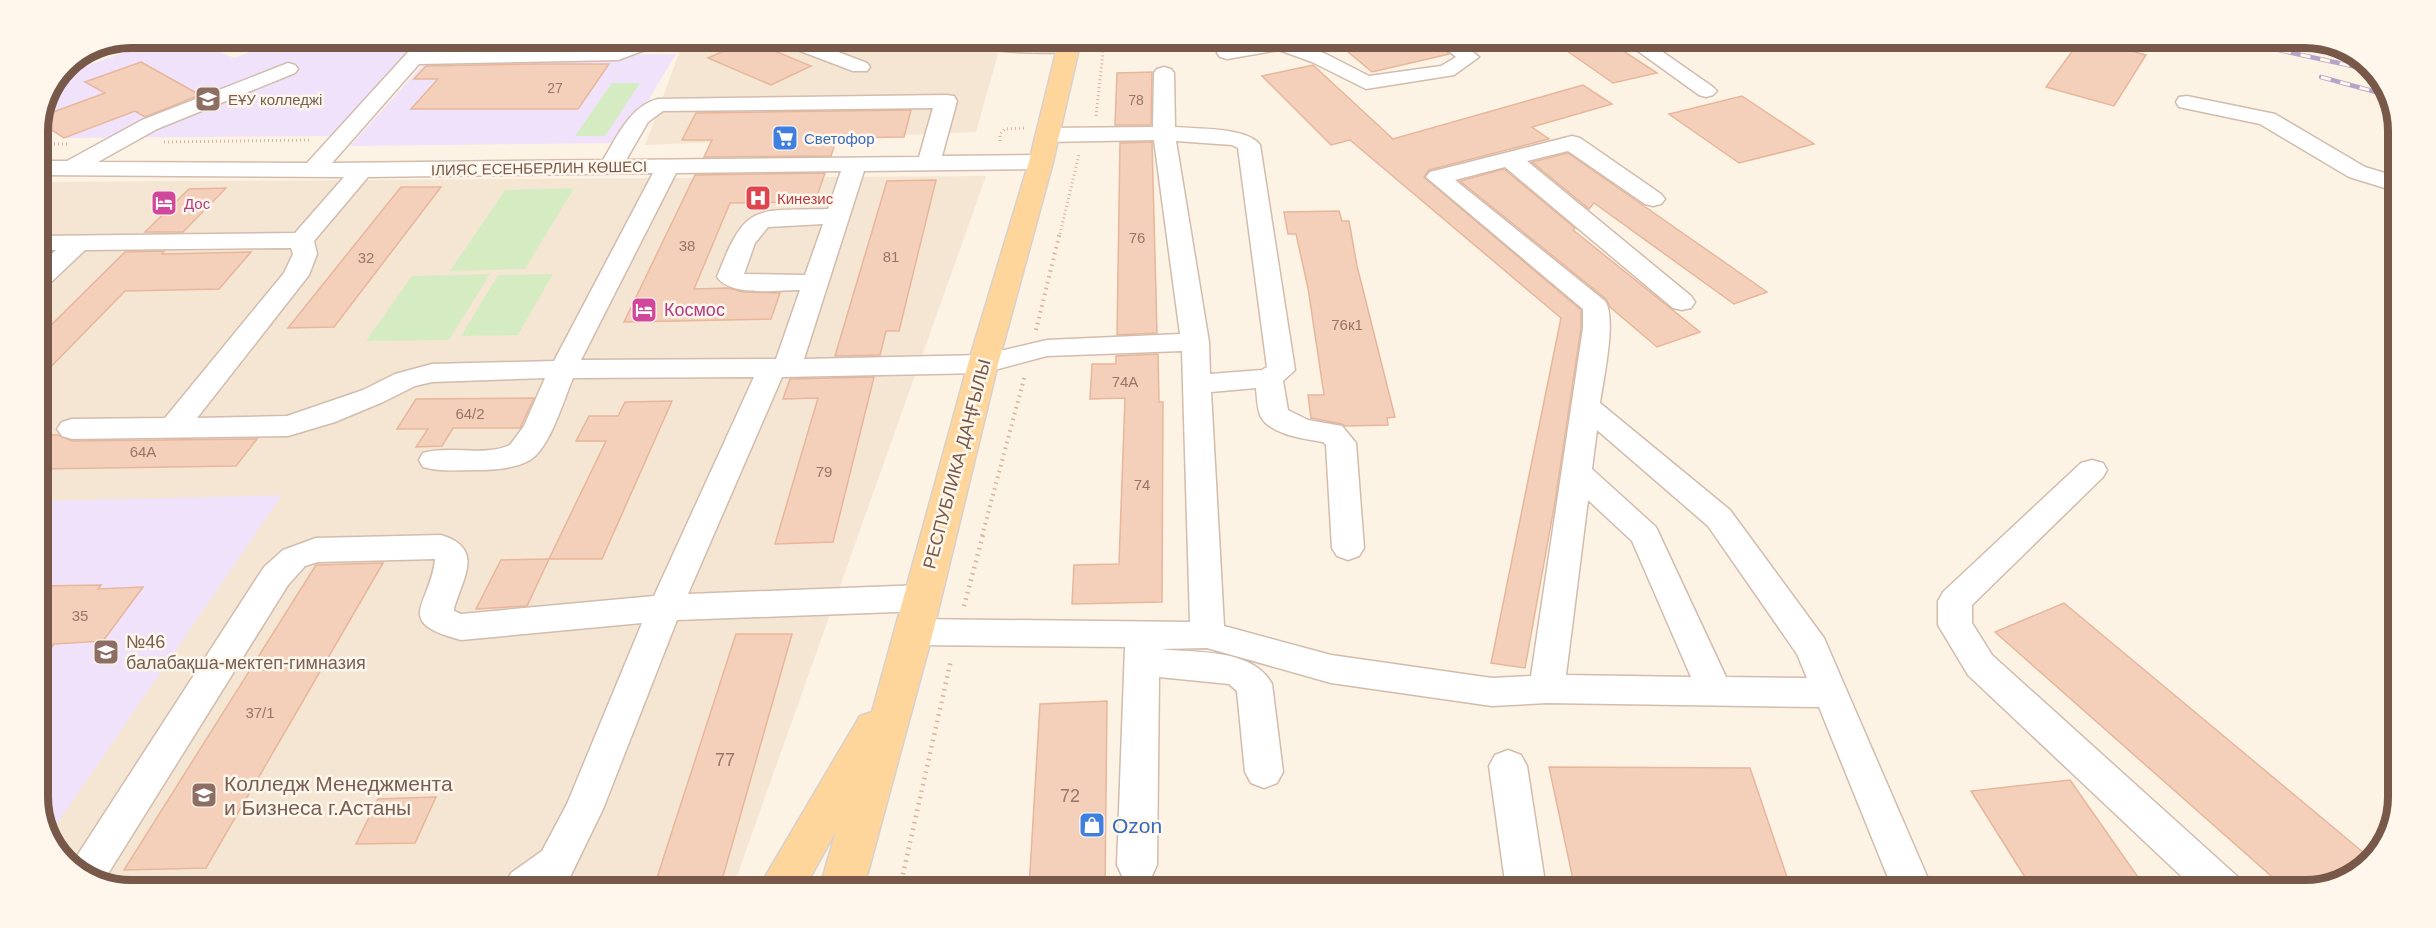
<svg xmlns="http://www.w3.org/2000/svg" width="2436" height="928" font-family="Helvetica,sans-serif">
	<rect width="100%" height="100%" fill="#fdf3e5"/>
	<!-- residential -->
	<g fill="#f5e5d3">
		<polygon points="455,38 1002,40 976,132 645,145 681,48 472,43"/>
		<polygon points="986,176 733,887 101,885 57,854 38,803 38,182"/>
	</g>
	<!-- education -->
	<g fill="#f0e2fa">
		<polygon points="165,38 190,38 234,58 288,38 424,38 331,136 64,138 39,123 61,75"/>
		<polygon points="676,54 623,143 350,146 430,57"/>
		<polygon points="282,495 50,834 38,803 38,501"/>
	</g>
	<!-- green -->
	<g fill="#d5ecc3">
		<polygon points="612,83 640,83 605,136 575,136"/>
		<polygon points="574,188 525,269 450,271 505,190"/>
		<polygon points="490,274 449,340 366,341 412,276"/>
		<polygon points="553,274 518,335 461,336 498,275"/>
	</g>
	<!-- building -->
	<g fill="#f4d0bb" stroke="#e7b69b" stroke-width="1.5">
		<polygon points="452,38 518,38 593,39 578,45 442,49"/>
		<polygon points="748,40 811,66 771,85 708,58"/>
		<polygon points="1334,40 1435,41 1449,54 1372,72"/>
		<polygon points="1553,41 1608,41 1657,73 1613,83"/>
		<polygon points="2079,42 2098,42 2146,55 2114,106 2046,87"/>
		<polygon points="141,62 200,95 145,117 135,111 64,138 39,122 42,116 105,93 85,82"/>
		<polygon points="534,64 609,64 578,109 411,109 438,79 414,79 426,66"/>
		<polygon points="1313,65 1393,139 1583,85 1612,104 1532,127 1549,139 1429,170 1424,177 1581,310 1581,328 1555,502 1525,668 1491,663 1561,318 1350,140 1331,145 1262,76"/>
		<polygon points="1152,72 1151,125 1115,125 1117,73"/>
		<polygon points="1742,96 1814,144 1739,163 1669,114"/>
		<polygon points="911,110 904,137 837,138 831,156 704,157 712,140 682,140 696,113"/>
		<polygon points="1152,142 1157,333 1117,335 1120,143"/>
		<polygon points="1568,153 1644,206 1767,292 1734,304 1594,203 1589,209 1532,162"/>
		<polygon points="1504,169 1575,228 1573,230 1700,332 1657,347 1610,307 1606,299 1460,181"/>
		<polygon points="825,173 815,202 730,203 694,289 728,288 743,292 780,293 771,319 624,322 695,175"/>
		<polygon points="936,180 899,331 886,331 880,355 835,356 887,181"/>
		<polygon points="401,187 441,187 334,327 288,328"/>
		<polygon points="226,188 183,232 145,232 189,189"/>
		<polygon points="1339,211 1342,221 1349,221 1357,266 1395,417 1387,418 1388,425 1345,426 1342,424 1311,418 1308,395 1324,395 1308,288 1296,234 1288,234 1284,212"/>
		<polygon points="164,251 162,254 251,252 219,289 125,291 38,380 38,338 125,252"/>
		<polygon points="1158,354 1159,402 1163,402 1162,602 1072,604 1074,565 1119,564 1125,398 1090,399 1092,364 1116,364 1116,356"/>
		<polygon points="874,377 833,542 775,544 818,398 783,399 790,379"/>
		<polygon points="534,398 520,428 453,428 442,446 416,447 428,429 397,429 416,399"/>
		<polygon points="672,401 602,559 549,559 606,441 576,441 589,416 618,416 625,402"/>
		<polygon points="38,435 58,435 72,441 257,439 236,466 38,469"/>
		<polygon points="549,559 527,606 476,609 501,560"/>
		<polygon points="383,563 206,868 124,870 316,565"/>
		<polygon points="101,585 98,589 143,587 103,641 54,644 38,665 38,586"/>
		<polygon points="2064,603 2370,858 2357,875 2305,890 2287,890 1995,632"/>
		<polygon points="736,634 792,634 720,887 654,887"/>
		<polygon points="1107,701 1105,888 1029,888 1040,704"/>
		<polygon points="1549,767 1750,768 1791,889 1575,889"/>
		<polygon points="2070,780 2147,890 2033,890 1971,791"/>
		<polygon points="436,797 415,843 356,844 378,799"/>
	</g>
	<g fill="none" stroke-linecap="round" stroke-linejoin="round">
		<!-- minor casing -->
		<g stroke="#d2bcad" stroke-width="3">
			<g id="minor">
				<path d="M 420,39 L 434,39 L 437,43 L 430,52 L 620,46 L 611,43 L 608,39 C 621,39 640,35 648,46 L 645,50 L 618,60 L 419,64 L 332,163 L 603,160 C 617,137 630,106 658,99 L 946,95 L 954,96 L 957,101 L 942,156 L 1041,155 L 1049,157 L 1052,162 L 1049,167 L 1041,169 L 864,171 L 804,359 L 983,355 L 1047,340 L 1180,334 L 1154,140 L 1047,142 L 1039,140 L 1036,135 L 1039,130 L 1047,128 L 1153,127 L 1154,73 L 1157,69 L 1164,67 L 1171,69 L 1174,73 L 1175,127 C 1196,129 1248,127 1260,145 L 1295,370 L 1283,381 L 1288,410 L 1308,420 L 1342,426 L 1356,443 L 1364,548 L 1359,556 L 1348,560 L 1337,556 L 1332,548 L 1326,445 L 1323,442 C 1305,439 1271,435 1261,417 C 1257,409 1257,397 1256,388 L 1211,392 L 1224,626 L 1331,655 L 1492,678 L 1531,676 L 1583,328 L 1583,309 L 1426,177 L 1430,172 L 1572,136 L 1580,138 L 1661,194 L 1665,199 L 1661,204 L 1653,206 L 1645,204 L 1568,151 L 1527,161 L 1691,296 L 1695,302 L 1691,308 L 1682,310 L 1673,308 L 1505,167 L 1455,180 L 1605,301 C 1617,318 1603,381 1600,403 L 1730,510 L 1824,638 L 1933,890 L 1893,890 L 1819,707 L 1547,703 L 1492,706 L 1331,683 L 1207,648 L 1160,649 C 1195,653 1253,648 1272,684 L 1283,772 L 1277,783 L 1264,788 L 1251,783 L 1245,772 L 1237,691 L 1229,684 L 1159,677 L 1157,865 L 1151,878 L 1137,883 L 1123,878 L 1117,865 L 1125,647 L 914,645 L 902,641 L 897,632 L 902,623 L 914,619 L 1190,622 L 1182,351 L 1047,356 L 983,373 L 782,377 L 688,594 L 922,585 L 934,589 L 939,598 L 934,607 L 922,611 L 677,620 L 603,809 L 570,877 L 556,886 L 505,886 L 511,873 L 542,851 L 567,804 L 642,623 L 461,640 C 391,622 431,605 435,559 L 318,562 L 305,566 L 288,585 L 101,885 L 72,865 L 73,862 L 264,567 L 283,550 L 316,538 L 441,535 C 484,548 464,576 454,608 L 454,611 L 461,614 L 654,596 L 754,377 L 573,378 C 564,399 550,448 530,460 C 515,469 492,470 475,470 C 458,470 440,472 423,467 L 419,460 L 423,453 C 451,445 484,457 510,445 L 524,426 L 545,378 L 432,382 L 415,386 L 383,402 L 335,422 L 288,436 L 72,439 L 62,436 L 57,429 L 62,422 L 72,419 L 165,418 L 284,273 L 293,254 L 291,248 L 85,250 L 47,286 L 38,289 L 38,267 L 56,250 L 38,250 L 38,236 L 295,233 L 344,177 L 38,175 L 38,161 L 67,161 L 142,120 L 288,63 L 295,65 L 298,69 L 295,73 L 157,129 L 98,162 L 307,163 ZM 933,108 L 919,157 L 626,160 L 648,122 L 663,111 ZM 1176,141 L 1232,145 L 1238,148 L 1267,367 L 1262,370 L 1210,374 L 1209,342 ZM 841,171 L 828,209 C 753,211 746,202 717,277 C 731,297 778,290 800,290 L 776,359 L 581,360 L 676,173 ZM 653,173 L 554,361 L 432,364 L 395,374 L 363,390 L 287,416 L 197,418 L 309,275 L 317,254 L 314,241 L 368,177 ZM 823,224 L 805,275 L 744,274 L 755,243 L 768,227 ZM 1597,430 L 1708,526 L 1797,654 L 1807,678 L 1726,677 L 1656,527 L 1592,469 ZM 1588,500 L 1632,541 L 1691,677 L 1566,675 Z"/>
				<polygon points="776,39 804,39 867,63 870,67 867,71 853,71 779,43"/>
				<path d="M 969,39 L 1068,41 L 1075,43 L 1078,47 L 1075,51 L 1068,53 C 1047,52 982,56 969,39 Z"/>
				<polygon points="1268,40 1289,40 1326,54 1369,76 1441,66 1456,57 1437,41 1459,41 1479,57 1454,75 1366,89 1312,62 1279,50 1227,59 1220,57 1217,53 1220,49"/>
				<polygon points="1624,41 1647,41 1713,87 1717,91 1713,95 1706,97 1699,95"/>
				<polygon points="2187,96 2275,114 2365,167 2398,177 2398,192 2349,177 2260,124 2179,107 2176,102 2179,97"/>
				<polygon points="2092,460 2103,463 2107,470 2103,477 1972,605 1972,623 1992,655 2238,877 2244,890 2196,890 1968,675 1938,625 1938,601 1943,592 2081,463"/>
				<polygon points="1508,750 1521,755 1527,766 1546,889 1506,889 1489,766 1495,755"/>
			</g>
		</g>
		<!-- major casing -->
		<g stroke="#d9d0cc" stroke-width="3">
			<polygon id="major" points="1059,40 1081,40 1053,162 998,364 933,632 864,887 820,887 836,831 805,887 759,887 860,716 872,712 968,364 1029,162"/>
		</g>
		<!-- path-far2 -->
		<g stroke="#d9b39e" stroke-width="3" stroke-dasharray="1 3" stroke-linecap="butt">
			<polyline points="84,57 137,38"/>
			<polyline points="1096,116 1103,53 1099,40"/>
			<polyline points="1000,141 1000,134 1005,129 1025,128"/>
			<polyline points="164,142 310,140"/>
			<polyline points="38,144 67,144"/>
			<polyline points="1060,234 1079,154"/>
		</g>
		<!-- path-far1 -->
		<g stroke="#d9b39e" stroke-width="4" stroke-dasharray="1.5 4.5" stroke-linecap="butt">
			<polyline points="1036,330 1060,232"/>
			<polyline points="982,536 1025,375"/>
		</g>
		<!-- path -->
		<g stroke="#d9b39e" stroke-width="4.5" stroke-dasharray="1.5 5" stroke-linecap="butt">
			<polyline points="964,606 983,535"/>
			<polyline points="900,887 951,660"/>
		</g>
		<!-- minor -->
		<use href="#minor" fill="#fff" fill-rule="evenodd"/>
		<!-- major -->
		<use href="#major" fill="#fed69b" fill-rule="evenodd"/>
		<!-- rail casing -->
		<g stroke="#b5a3c8" stroke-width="4.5">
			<g id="rail">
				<polyline points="2242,42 2375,71"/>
				<polyline points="2321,77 2387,95"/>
			</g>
		</g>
		<!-- rail -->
		<use href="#rail" stroke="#fff7ec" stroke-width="3" stroke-dasharray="10" stroke-linecap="butt"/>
	</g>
	<!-- icons -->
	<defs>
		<g id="university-square" transform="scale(1.35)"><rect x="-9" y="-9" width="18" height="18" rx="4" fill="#8d6e63" stroke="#fff7ec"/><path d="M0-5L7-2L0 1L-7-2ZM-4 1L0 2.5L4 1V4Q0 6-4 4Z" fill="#fff"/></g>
		<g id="supermarket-square" transform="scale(1.35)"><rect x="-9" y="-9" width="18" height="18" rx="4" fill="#3f7fe0" stroke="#fff7ec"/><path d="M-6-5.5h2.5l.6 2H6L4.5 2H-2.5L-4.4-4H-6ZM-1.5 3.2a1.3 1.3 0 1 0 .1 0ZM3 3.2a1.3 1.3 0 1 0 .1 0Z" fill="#fff"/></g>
		<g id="hospital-square" transform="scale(1.35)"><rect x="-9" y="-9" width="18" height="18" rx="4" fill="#e0444e" stroke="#fff7ec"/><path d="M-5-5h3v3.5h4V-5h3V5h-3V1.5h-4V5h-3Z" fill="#fff"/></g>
		<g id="hotel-square" transform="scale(1.35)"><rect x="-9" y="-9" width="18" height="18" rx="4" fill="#d1479c" stroke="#fff7ec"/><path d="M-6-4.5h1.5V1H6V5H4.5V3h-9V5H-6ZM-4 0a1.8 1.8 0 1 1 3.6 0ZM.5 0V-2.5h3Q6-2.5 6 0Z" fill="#fff"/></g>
		<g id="school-square" transform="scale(1.35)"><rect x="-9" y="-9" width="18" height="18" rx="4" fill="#8d6e63" stroke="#fff7ec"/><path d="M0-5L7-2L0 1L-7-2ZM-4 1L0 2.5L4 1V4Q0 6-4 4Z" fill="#fff"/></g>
		<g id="shop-square" transform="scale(1.35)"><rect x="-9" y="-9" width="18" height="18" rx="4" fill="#3f7fe0" stroke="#fff7ec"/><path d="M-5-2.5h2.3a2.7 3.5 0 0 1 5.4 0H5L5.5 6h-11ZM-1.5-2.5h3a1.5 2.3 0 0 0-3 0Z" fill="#fff"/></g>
	</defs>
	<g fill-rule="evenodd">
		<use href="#university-square" x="208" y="99"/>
		<use href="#supermarket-square" x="785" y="138"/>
		<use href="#hospital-square" x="758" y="198"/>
		<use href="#hotel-square" x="164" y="203"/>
		<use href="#hotel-square" x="644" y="310"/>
		<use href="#school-square" x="106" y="652"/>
		<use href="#school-square" x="204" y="795"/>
		<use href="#shop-square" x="1092" y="825"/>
	</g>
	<g text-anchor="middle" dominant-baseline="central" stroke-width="5" stroke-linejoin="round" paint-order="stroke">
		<!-- far-number labels -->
		<g font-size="14" fill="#977666">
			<text x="555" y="88">27</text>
			<text x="1136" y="100">78</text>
		</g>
		<!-- far-education labels -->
		<g font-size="15" fill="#785e54" stroke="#fff7ec" text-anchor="start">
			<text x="228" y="99">ЕҰУ колледжі</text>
		</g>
		<!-- far-shop labels -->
		<g font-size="15" fill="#366cbe" stroke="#fff7ec" text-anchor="start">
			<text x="804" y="138">Светофор</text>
		</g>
		<!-- far-street labels -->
		<g font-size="15" fill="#785849" stroke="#fff7ec">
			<text transform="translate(539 168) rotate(-1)">ІЛИЯС ЕСЕНБЕРЛИН КӨШЕСІ</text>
		</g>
		<!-- far-health labels -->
		<g font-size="15" fill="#be3a42" stroke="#fff7ec" text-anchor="start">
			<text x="777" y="198">Кинезис</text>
		</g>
		<!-- far-hotel labels -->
		<g font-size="15" fill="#b23c85" stroke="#fff7ec" text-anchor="start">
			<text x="184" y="203">Дос</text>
		</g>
		<!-- number labels -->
		<g font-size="15" fill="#977666">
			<text x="1137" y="237">76</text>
			<text x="687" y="245">38</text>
			<text x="891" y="256">81</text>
			<text x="366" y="257">32</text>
			<text x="1347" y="324">76к1</text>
			<text x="1125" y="381">74А</text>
			<text x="470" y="413">64/2</text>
			<text x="143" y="451">64А</text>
			<text x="824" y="471">79</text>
			<text x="1142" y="484">74</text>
			<text x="80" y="615">35</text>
			<text x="260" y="712">37/1</text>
		</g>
		<!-- hotel labels -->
		<g font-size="18" fill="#b23c85" stroke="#fff7ec" text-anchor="start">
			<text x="664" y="310">Космос</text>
		</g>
		<!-- street labels -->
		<g font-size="18" fill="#785849" stroke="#fff7ec">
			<text transform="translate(957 464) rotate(-75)">РЕСПУБЛИКА ДАҢҒЫЛЫ</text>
		</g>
		<!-- education labels -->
		<g font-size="18" fill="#785e54" stroke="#fff7ec" text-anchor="start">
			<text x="126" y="642">№46<tspan x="126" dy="21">балабақша-мектеп-гимназия</tspan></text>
		</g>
		<!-- near-number labels -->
		<g font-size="18" fill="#977666">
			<text x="725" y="760">77</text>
			<text x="1070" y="796">72</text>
		</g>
		<!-- near-education labels -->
		<g font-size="21" fill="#785e54" stroke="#fff7ec" text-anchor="start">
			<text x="224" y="783">Колледж Менеджмента<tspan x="224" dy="24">и Бизнеса г.Астаны</tspan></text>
		</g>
		<!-- near-shop labels -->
		<g font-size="21" fill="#366cbe" stroke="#fff7ec" text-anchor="start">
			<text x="1112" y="825">Ozon</text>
		</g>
	</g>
	<!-- crop -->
	<path d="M0 0H2436V928H0ZM131 48H2305A83 83 0 0 1 2388 131V797A83 83 0 0 1 2305 880H131A83 83 0 0 1 48 797V131A83 83 0 0 1 131 48Z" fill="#fff7ec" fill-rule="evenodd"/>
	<path fill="none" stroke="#785849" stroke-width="8" d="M131 48H2305A83 83 0 0 1 2388 131V797A83 83 0 0 1 2305 880H131A83 83 0 0 1 48 797V131A83 83 0 0 1 131 48Z"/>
</svg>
